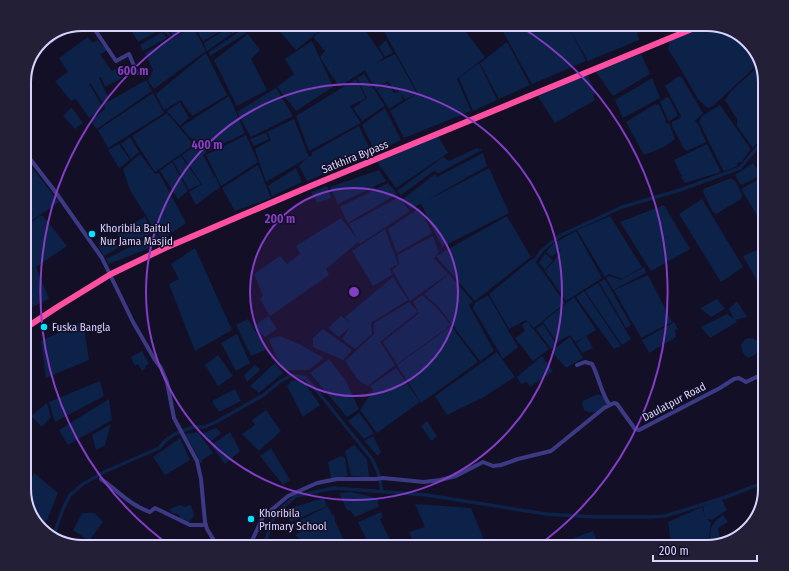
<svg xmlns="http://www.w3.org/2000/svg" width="789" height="571" font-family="'Fira Sans Condensed',sans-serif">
	<rect width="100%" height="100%" fill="#130f26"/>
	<!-- water -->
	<g fill="#0c2248">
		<polygon points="128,24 169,24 166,26 171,37 168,36 162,29 138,42"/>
		<polygon points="174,24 192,24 193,25 173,36 168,27"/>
		<polygon points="209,24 243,24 245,27 232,34 228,27 203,41 197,31"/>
		<polygon points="273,24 328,24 296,50"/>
		<polygon points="330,24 361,24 384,58 376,63 395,54 417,93 405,100 400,93 403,100 389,109 377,90 387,83 394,93 399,91 398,90 395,91 388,81 376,90 365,70 339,87 320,57 325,51 313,37"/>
		<polygon points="380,24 460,24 485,57 457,79 471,111 404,138 390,111 418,93"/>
		<polygon points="504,24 644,24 647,28 637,33 639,40 588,61 570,30 586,61 532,84 501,28"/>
		<polygon points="711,25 737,34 741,38 739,39 741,42 745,39 759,56 760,62 713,106 709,108 706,107 698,99 679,66 668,49 670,40 672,39"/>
		<polygon points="193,27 206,51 154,89 148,81 153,70 145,53"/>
		<polygon points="228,28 231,34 207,51 204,43"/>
		<polygon points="243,29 246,33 210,56 209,52"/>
		<polygon points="162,32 167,38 143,51 140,45"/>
		<polygon points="248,34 260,50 251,59 267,90 237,106 214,60"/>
		<polygon points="88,37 93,43 97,40 107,50 102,54 99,53 112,71 116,69 122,78 105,87 101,77 99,78 109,99 102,102 91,84 89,84 103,107 89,118 76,99 71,101 55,81 68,72 59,58"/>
		<polygon points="386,40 393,53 385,57 379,47"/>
		<polygon points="312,41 333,87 296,111 277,87 294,74 285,59"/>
		<polygon points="507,42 530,85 499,99 480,63"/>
		<polygon points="206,53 227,95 192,116 181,100 164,110 156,94"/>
		<polygon points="641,54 650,74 613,96 595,71"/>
		<polygon points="479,63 497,100 473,111 459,78"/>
		<polygon points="761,64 765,82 765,133 753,148 737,126 737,119 725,100 731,91"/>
		<polygon points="364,74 385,106 362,121 353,108 367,98 357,78"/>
		<polygon points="587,75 596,92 593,95 595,100 555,123 537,95"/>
		<polygon points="679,76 682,78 703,113 695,121 698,124 706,142 687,151 684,149 672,126 672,122 680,118 681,116 665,86"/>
		<polygon points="652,78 660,98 623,118 615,100"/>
		<polygon points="356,79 366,98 350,106 361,123 309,151 296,116"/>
		<polygon points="146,80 152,91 97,129 90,121 105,109 104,104"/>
		<polygon points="276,88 293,116 251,137 237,112"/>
		<polygon points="153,93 164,113 108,148 98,130"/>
		<polygon points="229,96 245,133 209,151 202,142 195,143 181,127"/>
		<polygon points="667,97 669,98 678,115 670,121 668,120 660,102"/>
		<polygon points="180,102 189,118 180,126 167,111"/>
		<polygon points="655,104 659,105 666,120 665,121 667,124 669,123 675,139 664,147 644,155 626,122"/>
		<polygon points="720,105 750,148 750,150 741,163 739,162 737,164 738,166 724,171 723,170 699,122 702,116"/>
		<polygon points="71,108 73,109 83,123 75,129 63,116"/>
		<polygon points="385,108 401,140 375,152 362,125"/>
		<polygon points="167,113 194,145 155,172 132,136"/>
		<polygon points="294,119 309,157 312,155 311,153 359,126 372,154 307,181 299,166 307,158 266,182 255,149 271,140 267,132"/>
		<polygon points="266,133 269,139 254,146 250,139"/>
		<polygon points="246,135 258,162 221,186 206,155"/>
		<polygon points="438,136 448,153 396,188 377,162"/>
		<polygon points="130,137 139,152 131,159 121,144"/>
		<polygon points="200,143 207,152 203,155 214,176 206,181 215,176 220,187 196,205 189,192 202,184 182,155"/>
		<polygon points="119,144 130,160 119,168 108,150"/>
		<polygon points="707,144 721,172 685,183 681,177 683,176 682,175 681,175 674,160"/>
		<polygon points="477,148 482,150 439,173 434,171 401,195 397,191 443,157 449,161"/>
		<polygon points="483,153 487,166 426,201 489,168 509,213 442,247 421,204 411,209 403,199 435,174 437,177"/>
		<polygon points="140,154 155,174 159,173 186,223 161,240 130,190 123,169"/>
		<polygon points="181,156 201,184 189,190 173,161"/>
		<polygon points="172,162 188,191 178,199 160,171"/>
		<polygon points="753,163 760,173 759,176 742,185 739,183 735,175"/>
		<polygon points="30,165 59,202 24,226 24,169"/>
		<polygon points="258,165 271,198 235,211 222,188"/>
		<polygon points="296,168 302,182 272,196 268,186"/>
		<polygon points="379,170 386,181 338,204 330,187"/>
		<polygon points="731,178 736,182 742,195 741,199 716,214 713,212 704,194 703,189"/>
		<polygon points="761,178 765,180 765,228 741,189"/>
		<polygon points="388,183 397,194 348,223 340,207"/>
		<polygon points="327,186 331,198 317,203 311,192"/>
		<polygon points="399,197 410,211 360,244 358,242 326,269 329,275 270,316 260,299 263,296 254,274 280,256 287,264 300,254 296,246 341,218 357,239 349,224"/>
		<polygon points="702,199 743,267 721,282 679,214"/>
		<polygon points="664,205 690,249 651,271 620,222"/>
		<polygon points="419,208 432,233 397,253 388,229"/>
		<polygon points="40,216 43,216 67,246 36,267 49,299 32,307 30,307 24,293 24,228"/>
		<polygon points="507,216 531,257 475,301 436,256"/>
		<polygon points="610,216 642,267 622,279 609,274 605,277 577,230"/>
		<polygon points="145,217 153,233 125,245 116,232"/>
		<polygon points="385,229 398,264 390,268 392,275 373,286 352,251"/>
		<polygon points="576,231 602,278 566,301 545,271 554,261 561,249 560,249 552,257 546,252 554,243 559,247 556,242"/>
		<polygon points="156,234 162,243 109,264 106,259"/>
		<polygon points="111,236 118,248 104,256 98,246"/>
		<polygon points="433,236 439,252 434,258 448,274 410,301 392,270 399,264 397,255"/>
		<polygon points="195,248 232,330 195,351 169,284 179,279 171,264"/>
		<polygon points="759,249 765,259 765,295 743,256"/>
		<polygon points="545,253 553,260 545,270 539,263"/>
		<polygon points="533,258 565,303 534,328 526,320 509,329 489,294"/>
		<polygon points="644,267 646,273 613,290 606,278 610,276 621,280"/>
		<polygon points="449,274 473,302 469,305 494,351 480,361 437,305 424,294"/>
		<polygon points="648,275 672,322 641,338 614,290"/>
		<polygon points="393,277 408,300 371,323 372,334 355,349 342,339 350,327 339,337 328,328 341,316 349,322 345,317"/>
		<polygon points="605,279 631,325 626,328 599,282"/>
		<polygon points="598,283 631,339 622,345 585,291"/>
		<polygon points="584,291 621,346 614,349 576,297"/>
		<polygon points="422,295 436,307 451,325 397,364 383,342 419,313 413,302"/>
		<polygon points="488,295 518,347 503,359 473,308 475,303"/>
		<polygon points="574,297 596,330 586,336 593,348 582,353 576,343 585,337 575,342 570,335 557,342 543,322"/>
		<polygon points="717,299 725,309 711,317 700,308"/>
		<polygon points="737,301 747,317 735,320 737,322 710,338 701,327 727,314 734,319 729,309"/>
		<polygon points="409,302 418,312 380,342 395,365 368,386 358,380 345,361 374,334 374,323"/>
		<polygon points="268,316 277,329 265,337 254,326"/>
		<polygon points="248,319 267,349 251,356 236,325"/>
		<polygon points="83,321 89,360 46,378 41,341"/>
		<polygon points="527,321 549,349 533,361 515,338 525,331 522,325"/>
		<polygon points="674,322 678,329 675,330 676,337 649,353 642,340"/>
		<polygon points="543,324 556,344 551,349 536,329"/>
		<polygon points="451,326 478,362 421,403 397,365"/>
		<polygon points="323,329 352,350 343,360 313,347 313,338"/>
		<polygon points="237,334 250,363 236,371 221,343"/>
		<polygon points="280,336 301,345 324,358 308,370 284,370 276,356 269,339"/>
		<polygon points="570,337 583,358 566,368 551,351"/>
		<path d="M 749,338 C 755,338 759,341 759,348 L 756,354 L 748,358 L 743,353 L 741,345 L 745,339 Z"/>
		<polygon points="142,351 149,364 145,366 146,368 142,371 138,364 135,366 131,357"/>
		<polygon points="497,352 515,377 482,398 447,415 435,396"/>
		<polygon points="218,355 233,376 218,386 205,365"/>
		<polygon points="542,356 553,371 530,387 527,382 521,384 517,377"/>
		<polygon points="329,359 346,381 359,409 347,417 310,373"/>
		<polygon points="275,363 283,373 259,393 250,386"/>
		<polygon points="255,365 260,370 247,382 244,375"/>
		<polygon points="396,368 420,402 377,433 360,410 373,390 370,386"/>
		<polygon points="292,380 304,382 320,405 303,417 287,386"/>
		<polygon points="100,381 104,396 55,422 49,402"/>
		<polygon points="235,389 241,401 219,412 212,401"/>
		<path d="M 598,394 C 603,396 607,400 606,406 C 598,411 593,415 584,410 L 582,404 L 583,401 Z"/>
		<polygon points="109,399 112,420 68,445 59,430"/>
		<polygon points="47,403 51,417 42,427 31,416"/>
		<polygon points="266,410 281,431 259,451 242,434 255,425 252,420"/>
		<polygon points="359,413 374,433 364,439 348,421"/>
		<polygon points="427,421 437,436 432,441 430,439 421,426"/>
		<polygon points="111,424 105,445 96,450 92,435"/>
		<polygon points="216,428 221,433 209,443 203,433"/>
		<polygon points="198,432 213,453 202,460 202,463 200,463 198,457 185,434"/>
		<polygon points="230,432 240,451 225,464 211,445"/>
		<polygon points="373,436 381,452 378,456 364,441"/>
		<polygon points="180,438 190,460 165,475 153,457"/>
		<polygon points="354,445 367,459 369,477 351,476 345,451"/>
		<polygon points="271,448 290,480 283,485 260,456"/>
		<polygon points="341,456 345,458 348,476 331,479 328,462"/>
		<polygon points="34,473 58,493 43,530 32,518 25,497 25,493"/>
		<polygon points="351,492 378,498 378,507 355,517 350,510 347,510 339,493"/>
		<polygon points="324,498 327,506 291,522 284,510"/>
		<polygon points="722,500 727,510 712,520 707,519 711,523 707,547 672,547 668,522 702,507 705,517 703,506"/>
		<polygon points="415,504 471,508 487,547 415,547 409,532 425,527"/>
		<polygon points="180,505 185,507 191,505 194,516 189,522 182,521 178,514 172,513 169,509"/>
		<polygon points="328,506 332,515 334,514 335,521 345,543 339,547 313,547 311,544 308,546 295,535 300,532 293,524"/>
		<polygon points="381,512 383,517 380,519 393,547 370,547 358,522"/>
		<polygon points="82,513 95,513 103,522 89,541 73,530"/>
		<path d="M 723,515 L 728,522 L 718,528 L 721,544 L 710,546 C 711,530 708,525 723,515 Z"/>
		<polygon points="593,531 599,547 569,547 566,541"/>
	</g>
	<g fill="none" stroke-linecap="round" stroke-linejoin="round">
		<!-- canal -->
		<g stroke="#0c2248" stroke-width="3.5">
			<polyline points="533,263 542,250 561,235 605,215 622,207 680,190 740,168 765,138"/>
			<polyline points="53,537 63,509 70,495 83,484 104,472 159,448 166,440 175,434 193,427 204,427 216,422 265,394 279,382 290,376 296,376 305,378 314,387 372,459 378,472 382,491"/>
			<polyline points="265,547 267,536 274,517 284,506 296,496 334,488 427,495 546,514 595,517 648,517 665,516 726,497 765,482"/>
		</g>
		<!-- minor -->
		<g stroke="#3d3a85" stroke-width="4">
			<polyline points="91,24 116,61 129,54 137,73"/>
			<polyline points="39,49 67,30"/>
			<polyline points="24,151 54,190 102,258 133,322 155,360 161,368 167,382 174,418 197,461 201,479 205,522 207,529 218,547"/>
			<path d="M 577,365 L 585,362 L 592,364 C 599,377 601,393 609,404"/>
			<path d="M 101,479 C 117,490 131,506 150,512 L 155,508 L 190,525 L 206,525"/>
			<polyline points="249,547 263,517 288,496 317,483 337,479 376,479 383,478 424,482 440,480 456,476 483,462 493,466 501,465 518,459 551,451 604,408 614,403 617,404 635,429 639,430 720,388 734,379 739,378 746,382 765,373"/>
		</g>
		<!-- highway -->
		<polyline stroke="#ff4fa3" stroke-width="6" points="24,329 59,306 111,274 165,248 313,185 704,24"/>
	</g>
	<!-- distance rings -->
	<circle cx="354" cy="292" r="104" fill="#843dc5" fill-opacity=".12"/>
	<g fill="none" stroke="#843dc5" stroke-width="2">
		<circle cx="354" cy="292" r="104"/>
		<circle cx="354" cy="292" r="208"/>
		<path d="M172 547A313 313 0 0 1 190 25M518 25A313 313 0 0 1 536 547"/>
	</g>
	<!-- markers -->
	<g fill="#00e5ff" stroke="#130f26" stroke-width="1.5">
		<circle cx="92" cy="234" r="4"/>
		<circle cx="44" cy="327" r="4"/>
		<circle cx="251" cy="519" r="4"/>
	</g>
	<g text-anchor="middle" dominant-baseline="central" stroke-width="3" stroke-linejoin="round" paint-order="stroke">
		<!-- street labels -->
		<g font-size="11" fill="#d9d4ff" stroke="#130f26">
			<text transform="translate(355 157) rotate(-22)">Satkhira Bypass</text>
			<text transform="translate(674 402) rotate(-28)">Daulatpur Road</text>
		</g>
		<!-- poi labels -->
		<g font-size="11" fill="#d9d4ff" stroke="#130f26" text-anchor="start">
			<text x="100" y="228">Khoribila Baitul<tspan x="100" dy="13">Nur Jama Masjid</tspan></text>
			<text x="52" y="327">Fuska Bangla</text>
			<text x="259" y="513">Khoribila<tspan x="259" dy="13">Primary School</tspan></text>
		</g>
	</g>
	<!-- crop -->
	<path d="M0 0H789V571H0ZM82 31H707A51 51 0 0 1 758 82V489A51 51 0 0 1 707 540H82A51 51 0 0 1 31 489V82A51 51 0 0 1 82 31Z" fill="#231f37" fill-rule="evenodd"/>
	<path fill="none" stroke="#d9d4ff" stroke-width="2" d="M82 31H707A51 51 0 0 1 758 82V489A51 51 0 0 1 707 540H82A51 51 0 0 1 31 489V82A51 51 0 0 1 82 31Z"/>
	<circle cx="354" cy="292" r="6" fill="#843dc5" stroke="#130f26" stroke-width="2"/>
	<g font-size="12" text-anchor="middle" font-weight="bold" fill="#843dc5" stroke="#130f26" stroke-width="3" stroke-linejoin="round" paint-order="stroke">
		<text x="133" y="75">600 m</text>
		<text x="207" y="149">400 m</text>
		<text x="280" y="223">200 m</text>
	</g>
	<!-- scale -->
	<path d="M653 555v6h104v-6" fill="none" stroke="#d9d4ff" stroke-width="2"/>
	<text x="659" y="555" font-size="12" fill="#d9d4ff" stroke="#130f26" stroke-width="3" paint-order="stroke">200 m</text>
</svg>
